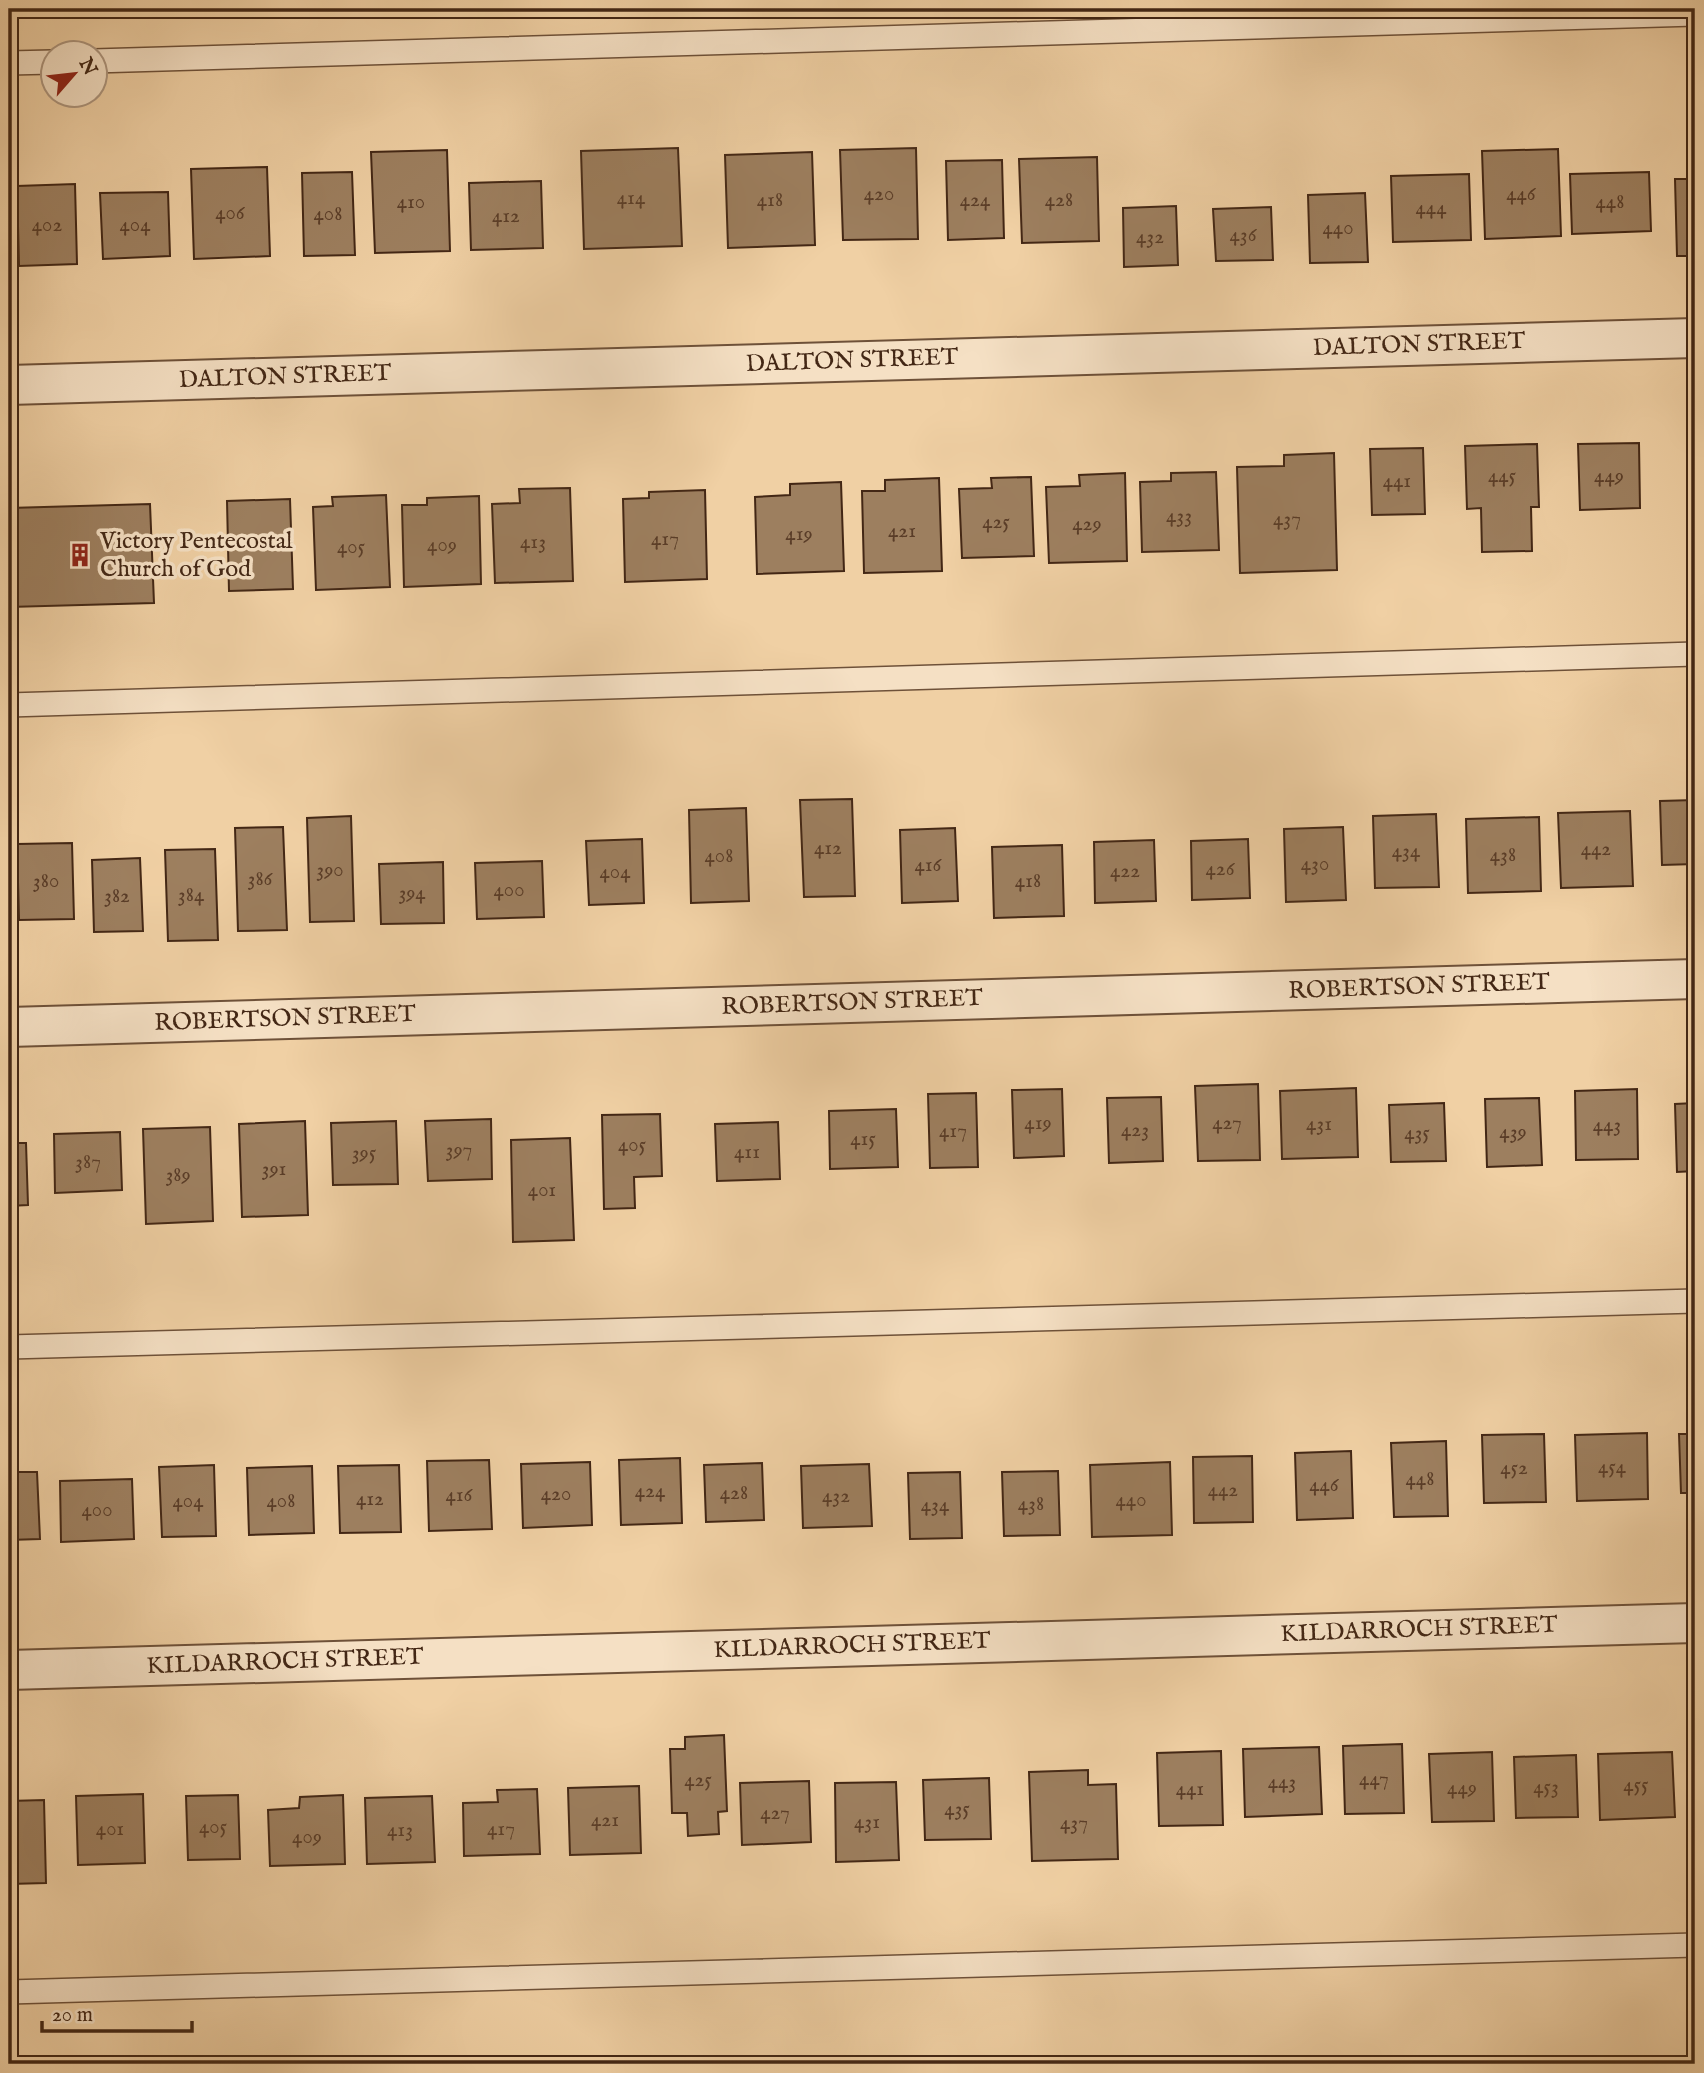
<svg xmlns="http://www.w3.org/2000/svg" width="1704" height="2073" font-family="'IM FELL English',serif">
	<rect width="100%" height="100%" fill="#f0d0a4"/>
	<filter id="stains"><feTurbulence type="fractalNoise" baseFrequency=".00286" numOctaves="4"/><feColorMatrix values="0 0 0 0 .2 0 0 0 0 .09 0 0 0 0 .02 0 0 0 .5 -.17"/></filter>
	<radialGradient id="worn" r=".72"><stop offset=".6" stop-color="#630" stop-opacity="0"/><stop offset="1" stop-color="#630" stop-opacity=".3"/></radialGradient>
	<!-- building -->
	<g fill="#9d7f5f" stroke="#432715" stroke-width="2">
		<polygon points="678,148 682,246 584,249 581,151"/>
		<polygon points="916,148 918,239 843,240 840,150"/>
		<polygon points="1558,149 1561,236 1485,239 1482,151"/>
		<polygon points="447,150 450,251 375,253 371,152"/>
		<polygon points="812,152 815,245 728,248 725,155"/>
		<polygon points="1097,157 1099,241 1022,243 1019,159"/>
		<polygon points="1002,160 1004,238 948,240 946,161"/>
		<polygon points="267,167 270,256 194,259 191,169"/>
		<polygon points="352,172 355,255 304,256 302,173"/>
		<polygon points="1649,172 1651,231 1572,234 1570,174"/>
		<polygon points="1469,174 1471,240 1393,242 1391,176"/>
		<polygon points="1675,179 1695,179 1695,256 1677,256"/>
		<polygon points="541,181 543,248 471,250 469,183"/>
		<polygon points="75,184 77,264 19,266 17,186"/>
		<polygon points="168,192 170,256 103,259 100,193"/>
		<polygon points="1365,193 1368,262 1310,263 1308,195"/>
		<polygon points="1176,206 1178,265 1124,267 1123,208"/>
		<polygon points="1271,207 1273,260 1216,261 1213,209"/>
		<polygon points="1639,443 1640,508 1580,510 1578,444"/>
		<polygon points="1537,444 1539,507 1531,507 1532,551 1482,552 1481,508 1467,509 1465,446"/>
		<polygon points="1423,448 1425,514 1372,515 1370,449"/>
		<polygon points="1690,452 1695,452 1695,527 1691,527"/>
		<polygon points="1334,453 1337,570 1240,573 1237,467 1284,466 1284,455"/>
		<polygon points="1216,472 1219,550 1142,552 1140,482 1171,481 1171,473"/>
		<polygon points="1125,473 1127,561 1049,563 1046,487 1080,486 1079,475"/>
		<polygon points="1031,477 1034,556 962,558 959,489 992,488 991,478"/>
		<polygon points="939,478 942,571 864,573 862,491 885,491 885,480"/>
		<polygon points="841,482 844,571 757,574 755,497 790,495 790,484"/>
		<polygon points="570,488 573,581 495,583 492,504 520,503 519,489"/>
		<polygon points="705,490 707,579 625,582 623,499 649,498 649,492"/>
		<polygon points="386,495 390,587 316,590 313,507 333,506 332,497"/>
		<polygon points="479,496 481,584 404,587 402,505 427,505 427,498"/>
		<polygon points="290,499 293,589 229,591 227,501"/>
		<polygon points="150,504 154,603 9,607 9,508"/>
		<polygon points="852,799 855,896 804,897 800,800"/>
		<polygon points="1695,800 1695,864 1662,865 1660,801"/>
		<polygon points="746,808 749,901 691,903 689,810"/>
		<polygon points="1630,811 1633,886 1561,888 1558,813"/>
		<polygon points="1436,814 1439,887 1375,888 1373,816"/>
		<polygon points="351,816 354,921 310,922 307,818"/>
		<polygon points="1539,817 1541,891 1468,893 1466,819"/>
		<polygon points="283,827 287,930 238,931 235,828"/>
		<polygon points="1343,827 1346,900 1286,902 1284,829"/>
		<polygon points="955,828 958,901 902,903 900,830"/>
		<polygon points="642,839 644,903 589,905 586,841"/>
		<polygon points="1248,839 1250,898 1192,900 1191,841"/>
		<polygon points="1154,840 1156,901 1095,903 1094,842"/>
		<polygon points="72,843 74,919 19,920 17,844"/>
		<polygon points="1062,845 1064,916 994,918 992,847"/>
		<polygon points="215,849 218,940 168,941 165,850"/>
		<polygon points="140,858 143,931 94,932 92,860"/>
		<polygon points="542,861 544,917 477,919 475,863"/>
		<polygon points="443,862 444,923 381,924 379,864"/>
		<polygon points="1258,1084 1260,1160 1198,1161 1195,1086"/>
		<polygon points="1356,1088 1358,1157 1282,1159 1280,1091"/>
		<polygon points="1062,1089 1064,1156 1014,1158 1012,1090"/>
		<polygon points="1637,1089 1638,1159 1576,1160 1575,1091"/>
		<polygon points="976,1093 978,1167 930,1168 928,1094"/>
		<polygon points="1161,1097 1163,1161 1109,1163 1107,1098"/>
		<polygon points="1539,1098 1542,1165 1487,1167 1485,1099"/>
		<polygon points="1444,1103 1446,1161 1391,1162 1389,1105"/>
		<polygon points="1695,1103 1695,1171 1677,1172 1675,1104"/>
		<polygon points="896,1109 898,1167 830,1169 829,1111"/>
		<polygon points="660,1114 662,1176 634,1177 635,1208 604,1209 602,1115"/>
		<polygon points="491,1119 492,1179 428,1181 425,1121"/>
		<polygon points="305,1121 308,1215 242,1217 239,1124"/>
		<polygon points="396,1121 398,1184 333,1185 331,1123"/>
		<polygon points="778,1122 780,1179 717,1181 715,1124"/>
		<polygon points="210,1127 213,1221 146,1224 143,1129"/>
		<polygon points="120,1132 122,1190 55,1193 54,1134"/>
		<polygon points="570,1138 574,1240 513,1242 511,1140"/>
		<polygon points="9,1143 26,1143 28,1205 9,1206"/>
		<polygon points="1647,1433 1648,1499 1577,1501 1575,1435"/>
		<polygon points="1544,1434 1546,1502 1484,1503 1482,1435"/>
		<polygon points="1679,1434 1695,1434 1695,1493 1681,1493"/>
		<polygon points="1446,1441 1448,1516 1394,1517 1391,1443"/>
		<polygon points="1351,1451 1353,1518 1297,1520 1295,1453"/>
		<polygon points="1252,1456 1253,1522 1194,1523 1193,1457"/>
		<polygon points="680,1458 682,1523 621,1525 619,1460"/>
		<polygon points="489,1460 492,1529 429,1531 427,1461"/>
		<polygon points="590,1462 592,1525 523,1528 521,1464"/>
		<polygon points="1170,1462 1172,1535 1092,1537 1090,1465"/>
		<polygon points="762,1463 764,1520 706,1522 704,1465"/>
		<polygon points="869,1464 872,1526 803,1528 801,1466"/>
		<polygon points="214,1465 216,1536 162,1537 159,1467"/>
		<polygon points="399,1465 401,1532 340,1533 338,1466"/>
		<polygon points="312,1466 314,1533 249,1535 247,1468"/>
		<polygon points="1058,1471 1060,1535 1004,1536 1002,1472"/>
		<polygon points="9,1472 37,1472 40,1539 9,1540"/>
		<polygon points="960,1472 962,1538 910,1539 908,1473"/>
		<polygon points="132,1479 134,1539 61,1542 60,1481"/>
		<polygon points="724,1735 727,1811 718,1812 719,1834 688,1836 687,1813 672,1813 670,1749 685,1749 685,1737"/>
		<polygon points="1402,1744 1404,1813 1345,1814 1343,1746"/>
		<polygon points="1319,1747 1322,1814 1245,1817 1243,1749"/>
		<polygon points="1221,1751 1223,1825 1159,1826 1157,1753"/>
		<polygon points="1492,1752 1494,1821 1432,1822 1429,1754"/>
		<polygon points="1672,1752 1675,1817 1600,1820 1598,1754"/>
		<polygon points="1691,1753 1695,1753 1695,1819 1693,1819"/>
		<polygon points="1576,1755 1578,1817 1516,1818 1514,1757"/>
		<polygon points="1088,1770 1088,1785 1116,1784 1118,1859 1032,1861 1029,1772"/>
		<polygon points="989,1778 991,1839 925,1840 923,1780"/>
		<polygon points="809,1781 811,1842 742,1845 740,1783"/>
		<polygon points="896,1782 899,1860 836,1862 835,1783"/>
		<polygon points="639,1786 641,1853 570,1855 568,1788"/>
		<polygon points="537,1789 540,1854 464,1856 463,1803 498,1802 497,1790"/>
		<polygon points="143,1794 145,1863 78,1865 76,1796"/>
		<polygon points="238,1795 240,1859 188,1860 186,1796"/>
		<polygon points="343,1795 345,1864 270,1866 268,1810 299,1808 300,1797"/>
		<polygon points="432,1796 435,1862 367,1864 365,1798"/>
		<polygon points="44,1800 46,1883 9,1884 9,1801"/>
		<polygon points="92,2056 92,2064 9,2064 9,2059"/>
	</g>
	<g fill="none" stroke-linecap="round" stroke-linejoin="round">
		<!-- service casing -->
		<g stroke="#6e5139" stroke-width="26">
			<g id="service">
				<polyline points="94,61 1695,14"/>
				<polyline points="9,63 52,62"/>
				<polyline points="9,705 1695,654"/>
				<polyline points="9,1347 1695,1301"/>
				<polyline points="9,1992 1695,1945"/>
			</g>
		</g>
		<!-- minor casing -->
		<g stroke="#6e5139" stroke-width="42">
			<g id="minor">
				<polyline points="9,385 1695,338"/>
				<polyline points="9,1027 1695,979"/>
				<polyline points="9,1670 1695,1623"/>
			</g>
		</g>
		<!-- service -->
		<use href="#service" stroke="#f5e0c4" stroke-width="23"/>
		<!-- minor -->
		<use href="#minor" stroke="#f5e0c4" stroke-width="38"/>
	</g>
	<!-- icons -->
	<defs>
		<g id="building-bare" transform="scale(1.89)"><path d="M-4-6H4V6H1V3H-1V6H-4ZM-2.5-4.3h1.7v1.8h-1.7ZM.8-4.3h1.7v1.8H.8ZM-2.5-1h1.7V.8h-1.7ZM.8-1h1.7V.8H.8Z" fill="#8f2418" stroke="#f5e0c4" stroke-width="2.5" paint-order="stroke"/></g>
	</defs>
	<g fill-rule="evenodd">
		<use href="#building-bare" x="80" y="555"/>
	</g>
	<g text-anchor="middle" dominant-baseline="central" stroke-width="7" stroke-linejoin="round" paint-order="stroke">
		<!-- number labels -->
		<g font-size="21" fill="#5a3d28">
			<text x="879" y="194">420</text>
			<text x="1521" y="194">446</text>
			<text x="631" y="198">414</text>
			<text x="770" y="200">418</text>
			<text x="975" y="200">424</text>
			<text x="1059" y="200">428</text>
			<text x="411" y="202">410</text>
			<text x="1610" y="202">448</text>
			<text x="1431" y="208">444</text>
			<text x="230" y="213">406</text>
			<text x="328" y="214">408</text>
			<text x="506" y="216">412</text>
			<text x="47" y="225">402</text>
			<text x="135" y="225">404</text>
			<text x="1338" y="228">440</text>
			<text x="1243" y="235">436</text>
			<text x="1150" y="237">432</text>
			<text x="1502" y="476">445</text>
			<text x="1609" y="476">449</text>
			<text x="1397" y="481">441</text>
			<text x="1179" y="516">433</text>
			<text x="1287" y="519">437</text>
			<text x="996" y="522">425</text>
			<text x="1087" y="524">429</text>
			<text x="902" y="531">421</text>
			<text x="799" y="534">419</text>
			<text x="665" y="539">417</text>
			<text x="533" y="542">413</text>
			<text x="442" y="545">409</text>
			<text x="351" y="547">405</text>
			<text x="828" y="848">412</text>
			<text x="1596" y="849">442</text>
			<text x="1406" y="851">434</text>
			<text x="1503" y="855">438</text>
			<text x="719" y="856">408</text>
			<text x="1315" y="864">430</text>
			<text x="928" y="865">416</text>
			<text x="1220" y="869">426</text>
			<text x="330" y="870">390</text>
			<text x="1125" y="871">422</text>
			<text x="615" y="872">404</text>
			<text x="260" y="879">386</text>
			<text x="46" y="881">380</text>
			<text x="1028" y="881">418</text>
			<text x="509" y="890">400</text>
			<text x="412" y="893">394</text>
			<text x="191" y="895">384</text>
			<text x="117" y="896">382</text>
			<text x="1038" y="1123">419</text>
			<text x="1227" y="1123">427</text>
			<text x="1319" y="1124">431</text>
			<text x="1607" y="1125">443</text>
			<text x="1135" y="1130">423</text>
			<text x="953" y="1131">417</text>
			<text x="1513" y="1132">439</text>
			<text x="1417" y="1133">435</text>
			<text x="863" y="1139">415</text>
			<text x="632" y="1145">405</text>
			<text x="459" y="1150">397</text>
			<text x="747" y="1152">411</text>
			<text x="364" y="1153">395</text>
			<text x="88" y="1162">387</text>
			<text x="274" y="1169">391</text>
			<text x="178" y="1175">389</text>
			<text x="542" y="1190">401</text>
			<text x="1612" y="1467">454</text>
			<text x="1514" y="1468">452</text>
			<text x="1420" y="1479">448</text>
			<text x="1324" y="1485">446</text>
			<text x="1223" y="1490">442</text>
			<text x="650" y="1491">424</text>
			<text x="734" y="1493">428</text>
			<text x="556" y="1494">420</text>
			<text x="459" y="1495">416</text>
			<text x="836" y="1496">432</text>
			<text x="370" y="1499">412</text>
			<text x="1131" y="1500">440</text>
			<text x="188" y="1501">404</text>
			<text x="281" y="1501">408</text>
			<text x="1031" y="1504">438</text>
			<text x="935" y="1505">434</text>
			<text x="97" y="1510">400</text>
			<text x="1374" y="1779">447</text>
			<text x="698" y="1780">425</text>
			<text x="1282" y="1782">443</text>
			<text x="1636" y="1785">455</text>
			<text x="1546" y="1787">453</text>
			<text x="1462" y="1788">449</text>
			<text x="1190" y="1789">441</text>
			<text x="957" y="1809">435</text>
			<text x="775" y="1813">427</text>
			<text x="605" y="1820">421</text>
			<text x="867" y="1822">431</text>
			<text x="1074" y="1823">437</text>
			<text x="213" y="1827">405</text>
			<text x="110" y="1829">401</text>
			<text x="501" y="1829">417</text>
			<text x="400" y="1830">413</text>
			<text x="307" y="1837">409</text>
		</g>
		<!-- street labels -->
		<g font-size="24" fill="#432715" stroke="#f5e0c4">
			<text transform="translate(1419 345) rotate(-2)">DALTON STREET</text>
			<text transform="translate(852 361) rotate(-2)">DALTON STREET</text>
			<text transform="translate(285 377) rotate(-2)">DALTON STREET</text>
			<text transform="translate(1419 987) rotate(-2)">ROBERTSON STREET</text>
			<text transform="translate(852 1003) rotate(-2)">ROBERTSON STREET</text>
			<text transform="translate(285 1019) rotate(-2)">ROBERTSON STREET</text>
			<text transform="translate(1419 1630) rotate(-2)">KILDARROCH STREET</text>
			<text transform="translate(852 1646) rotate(-2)">KILDARROCH STREET</text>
			<text transform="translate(285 1662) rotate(-2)">KILDARROCH STREET</text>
		</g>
		<!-- poi labels -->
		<g font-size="24" fill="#432715" stroke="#f5e0c4" text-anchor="start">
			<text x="100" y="541">Victory Pentecostal<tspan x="100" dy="28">Church of God</tspan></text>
		</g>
	</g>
	<!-- margin -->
	<rect width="1704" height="2073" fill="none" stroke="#f0d0a4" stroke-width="35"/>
	<rect x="10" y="10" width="1683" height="2052" fill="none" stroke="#432715" stroke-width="3.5"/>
	<rect x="18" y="18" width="1669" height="2038" fill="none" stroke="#432715" stroke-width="2"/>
	<!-- north arrow -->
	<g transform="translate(74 74) rotate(62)"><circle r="33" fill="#f5e0c4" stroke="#ae967e" stroke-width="2"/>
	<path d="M0-5L12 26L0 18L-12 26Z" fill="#8f2418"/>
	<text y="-10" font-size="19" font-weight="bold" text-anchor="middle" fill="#432715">N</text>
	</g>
	<!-- scale -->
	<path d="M42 2021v10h150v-10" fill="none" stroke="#432715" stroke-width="3.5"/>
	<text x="52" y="2021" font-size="21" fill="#432715" stroke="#f5e0c4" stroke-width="5" paint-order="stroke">20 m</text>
	<rect width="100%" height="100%" filter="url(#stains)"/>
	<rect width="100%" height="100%" fill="url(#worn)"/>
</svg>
